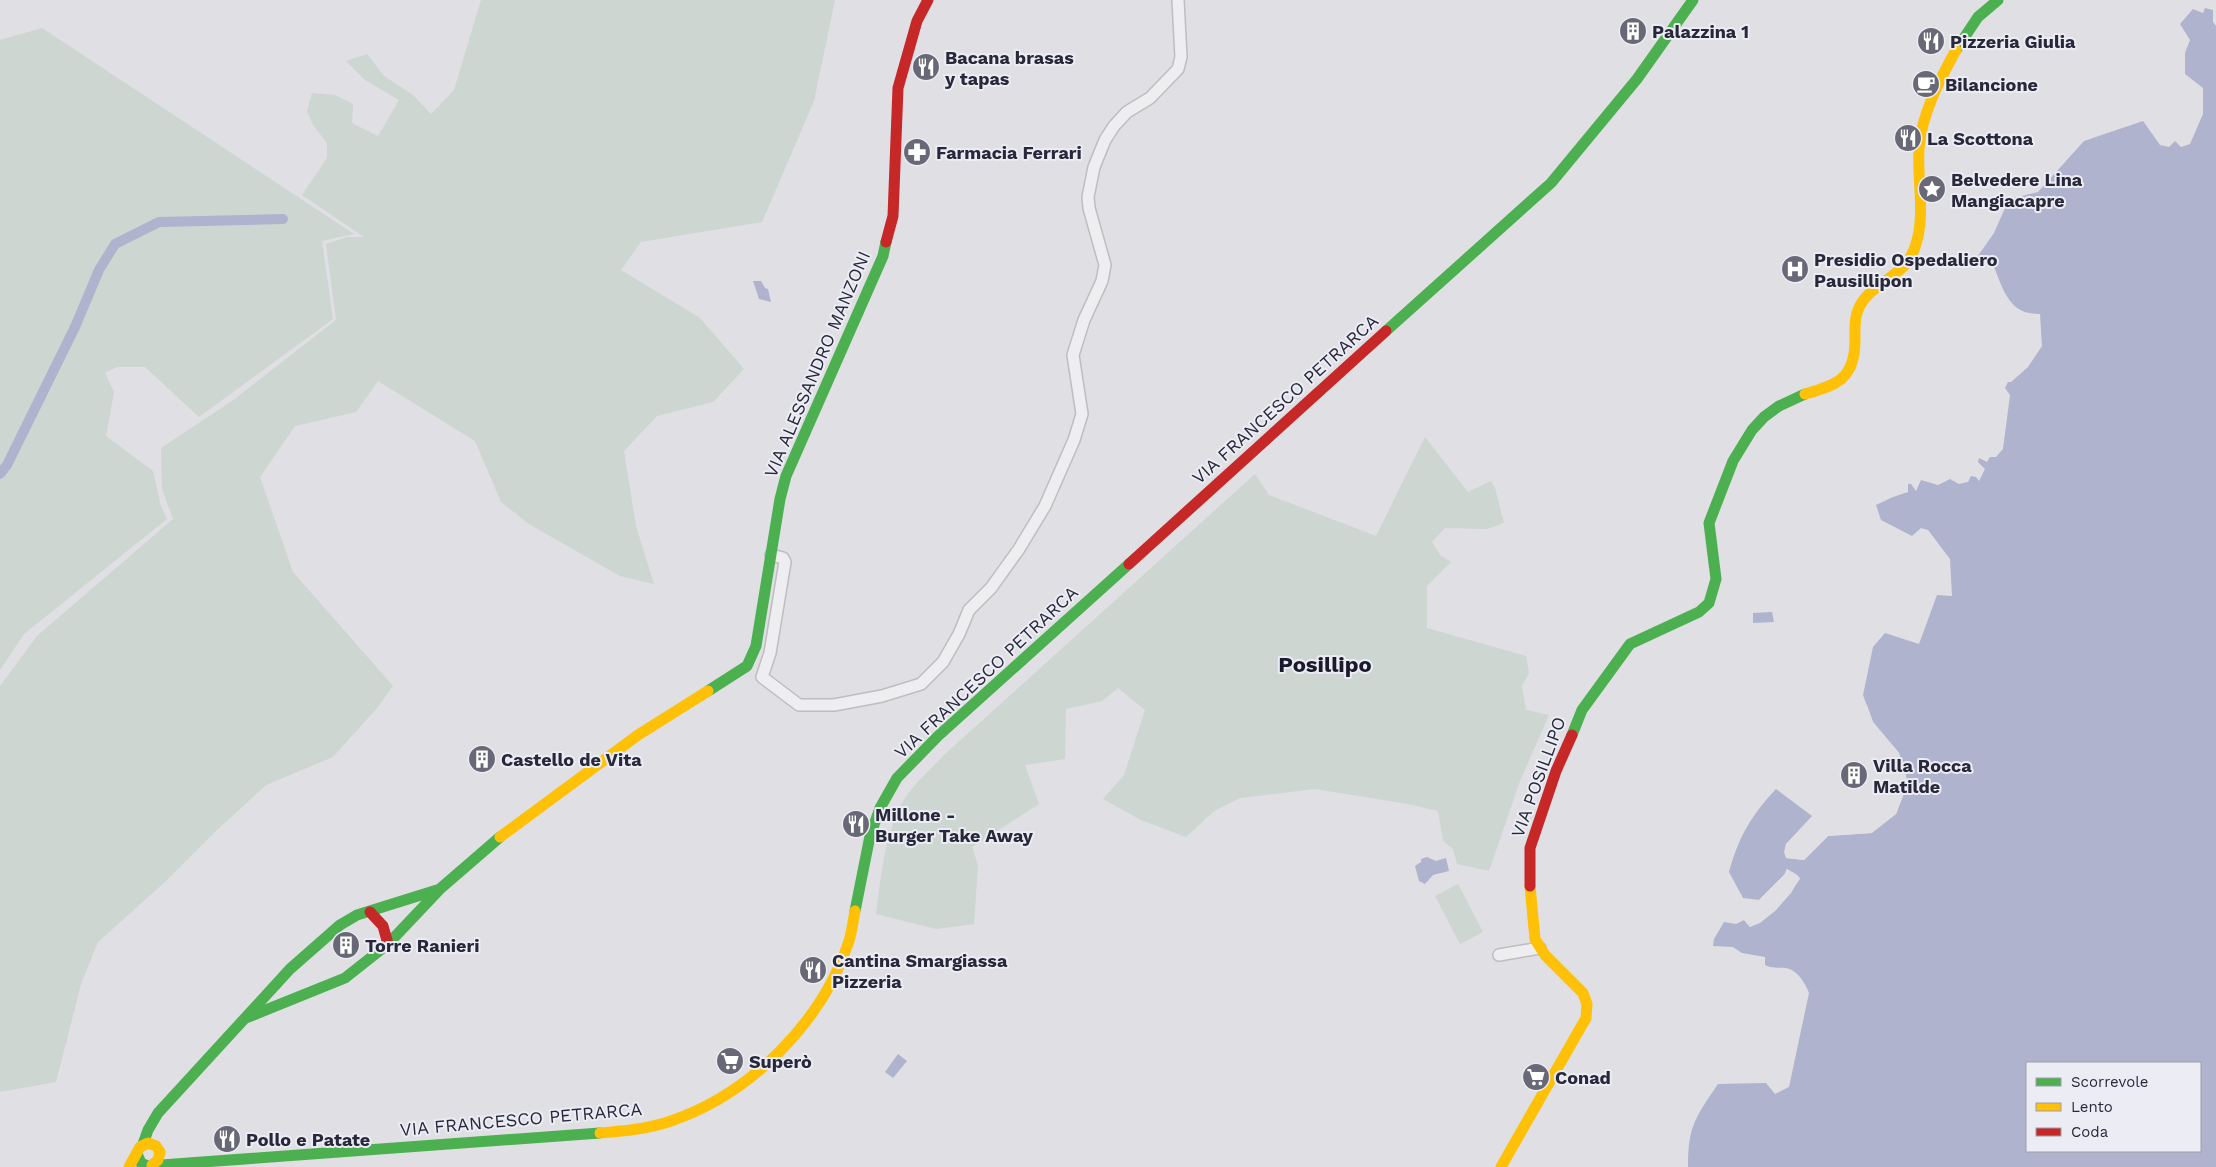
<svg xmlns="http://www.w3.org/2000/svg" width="2216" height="1167" font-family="'Work Sans',sans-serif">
	<rect width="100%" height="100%" fill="#dfdfe4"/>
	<!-- green -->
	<g fill="#cdd6d0">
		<polygon points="481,0 835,0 814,101 762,222 641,242 621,270 700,318 744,369 713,402 657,416 624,451 636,526 654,584 620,576 529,524 501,502 475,441 378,381 356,412 295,426 260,477 293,572 393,686 377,708 333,757 266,785 217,830 166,881 98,942 81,984 56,1082 0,1092 0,686 37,636 173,519 162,489 161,448 232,401 336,320 326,244 347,237 364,237 302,195 327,158 327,143 313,125 307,111 312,93 335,95 353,104 352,123 378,136 399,100 365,80 346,61 367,54 384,76 413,95 431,114 454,90"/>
		<polygon points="42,28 354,234 322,241 333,319 199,417 145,367 117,367 105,373 114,392 106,436 153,471 161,506 167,519 24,634 0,670 0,40"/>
		<path d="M 1425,437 L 1468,492 L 1491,481 L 1495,488 L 1504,523 L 1487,529 L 1445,528 L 1432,542 L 1440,555 L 1451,562 L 1427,586 L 1427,628 L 1526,656 L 1529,673 L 1522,686 L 1526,710 L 1549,715 L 1520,781 L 1489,871 L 1457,864 L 1453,849 L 1443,841 L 1438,811 L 1408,804 L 1315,789 L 1240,798 L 1214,811 L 1186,837 L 1141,820 L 1103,799 L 1124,775 L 1145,710 L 1118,688 L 1102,701 L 1066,709 L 1065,759 L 1025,765 L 1039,804 L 972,847 L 978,865 L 974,924 L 936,929 L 876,914 C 881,877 884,839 901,805 C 911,786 930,770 944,755 L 1255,474 L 1269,495 L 1376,536 Z"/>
		<polygon points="1458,884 1483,932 1460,944 1435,896"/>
	</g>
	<!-- water -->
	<g fill="#afb3cd" fill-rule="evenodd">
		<path d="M 2205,8 L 2213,10 L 2213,22 L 2216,26 L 2216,1167 L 1688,1167 C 1688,1125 1696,1117 1718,1084 L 1766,1083 L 1775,1094 L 1789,1087 L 1809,993 C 1805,983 1797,969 1785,968 C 1777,967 1773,969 1765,965 L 1765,957 L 1742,953 L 1733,947 L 1713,946 L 1714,939 L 1724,922 L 1736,924 L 1744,920 L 1750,927 L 1775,911 L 1800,879 L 1787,869 L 1784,875 L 1759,900 L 1743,898 L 1729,872 C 1739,836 1751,816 1776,789 L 1812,816 L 1786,844 L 1786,858 L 1804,860 L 1828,836 L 1872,833 L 1896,814 L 1908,783 L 1899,753 L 1873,722 L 1863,695 L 1873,647 L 1885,633 L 1919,644 L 1937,595 L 1952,596 L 1950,559 L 1928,530 L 1921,528 L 1912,536 L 1881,520 L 1876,505 L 1893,497 L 1908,492 L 1908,484 L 1911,484 L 1916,491 L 1921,480 L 1938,485 L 1950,479 L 1959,484 L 1968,482 L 1971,476 L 1976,477 L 1979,481 L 1985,469 L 1978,462 L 1979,458 L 1987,462 L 1990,457 L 1996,457 L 2003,449 L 2010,395 L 2005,388 L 2008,382 L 2011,382 L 2028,367 L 2042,346 L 2040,314 C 2008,315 2003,288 1992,262 L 1975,260 L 1994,233 L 2009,199 L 2038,192 L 2084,141 L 2143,121 L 2160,145 L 2169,147 L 2175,141 L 2181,147 L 2190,144 L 2203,114 L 2203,88 L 2185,74 L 2185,53 L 2190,40 L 2180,24 L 2193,9 L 2203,13 ZM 2027,1063 L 2200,1063 L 2200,1151 L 2027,1151 Z"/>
		<polygon points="753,281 761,281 765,288 768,289 771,302 759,299"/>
		<polygon points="1772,612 1774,622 1753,623 1753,613"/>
		<polygon points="1427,857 1436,861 1446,858 1449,871 1433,875 1425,884 1419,881 1415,866 1421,862 1421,859"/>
		<polygon points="898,1054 907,1061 893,1078 885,1072"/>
	</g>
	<!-- pier -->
	<g fill="#dfdfe4">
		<polygon points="1867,705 1873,722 1899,753 1908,783 1896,814 1871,833 1828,836 1804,860 1786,858 1784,852 1786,844 1814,815 1814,818 1789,845 1788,856 1803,858 1827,834 1870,831 1894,813 1906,783 1897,754 1871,723 1864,706"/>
		<polygon points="1787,869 1796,874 1800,878 1791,893 1775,911 1760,923 1750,927 1744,920 1745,918 1750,924 1759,920 1773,909 1789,892 1797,879 1788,872 1786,877 1760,901 1757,902 1784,875"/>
	</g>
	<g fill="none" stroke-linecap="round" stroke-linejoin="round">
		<!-- canal -->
		<polyline stroke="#afb3cd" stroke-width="10" points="0,474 7,465 75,327 99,270 115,244 159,222 283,219"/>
		<!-- street casing -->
		<g stroke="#bdbdc2" stroke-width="14">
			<g id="street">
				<polyline points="771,555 783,558 785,562 770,653 762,677 799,705 834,705 882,696 921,684 943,662 959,634 969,610 991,588 1019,549 1045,506 1074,440 1082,414 1073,355 1084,320 1102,281 1105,265 1089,208 1088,197 1094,167 1105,140 1114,126 1127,112 1150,98 1178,69 1181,57 1178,0"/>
				<polyline points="1499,955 1540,948"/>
			</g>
		</g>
		<!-- street -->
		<use href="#street" stroke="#eeeef0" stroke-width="11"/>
		<!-- fast -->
		<g stroke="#4caf50" stroke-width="11">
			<polyline points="1956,50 1978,17 1998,0"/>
			<polyline points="1386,331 1551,183 1637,79 1693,0"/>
			<polyline points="708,691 747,666 756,646 780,499 786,476 883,256 886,242"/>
			<polyline points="1572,735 1582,710 1630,644 1699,612 1709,603 1716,579 1709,523 1733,461 1752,430 1764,417 1779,406 1805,394"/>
			<polyline points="855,911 870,836 880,808 897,778 938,736 1129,564"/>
			<polyline points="246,1018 345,978 388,944 441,888 500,837"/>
			<polyline points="143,1144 148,1130 158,1113 290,969 340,925 357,915 437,890"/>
			<polyline points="137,1154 141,1163 148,1166 600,1133"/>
		</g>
		<!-- slow -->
		<g stroke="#ffc107" stroke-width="11">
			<path d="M 1805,394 C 1838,385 1855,378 1855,340 C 1855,330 1854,319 1858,310 C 1869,282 1905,279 1915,247 C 1926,216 1917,181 1919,149 C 1921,115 1940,79 1956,50"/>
			<polyline points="500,837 638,735 708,691"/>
			<path d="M 600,1133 C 624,1131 648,1129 671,1121 C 751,1094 823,1021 849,941 C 852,932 853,921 855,911"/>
			<polyline points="129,1167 140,1147 148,1143 156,1146 160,1152 158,1160 152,1165"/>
			<polyline points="1501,1167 1586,1018 1587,1004 1583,993 1545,955 1535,939 1530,886"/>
		</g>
		<!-- jam -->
		<g stroke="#c62828" stroke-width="11">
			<polyline points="886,242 893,216 898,88 917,21 928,0"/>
			<polyline points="1129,564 1386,331"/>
			<polyline points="1530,886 1530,848 1556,771 1572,735"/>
			<polyline points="370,912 383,926 388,944"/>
		</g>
	</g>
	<!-- icons -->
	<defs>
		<g id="building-disc" transform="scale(1.4375)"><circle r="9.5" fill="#686876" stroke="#ecedf4"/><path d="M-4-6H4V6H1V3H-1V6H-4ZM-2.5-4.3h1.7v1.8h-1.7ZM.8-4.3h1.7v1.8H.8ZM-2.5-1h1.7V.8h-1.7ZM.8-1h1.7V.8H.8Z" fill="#fff"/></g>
		<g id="restaurant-disc" transform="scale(1.4375)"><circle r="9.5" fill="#686876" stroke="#ecedf4"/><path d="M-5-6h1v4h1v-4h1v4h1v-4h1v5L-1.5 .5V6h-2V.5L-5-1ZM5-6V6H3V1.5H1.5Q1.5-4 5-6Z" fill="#fff"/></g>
		<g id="cafe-disc" transform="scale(1.4375)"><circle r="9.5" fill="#686876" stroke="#ecedf4"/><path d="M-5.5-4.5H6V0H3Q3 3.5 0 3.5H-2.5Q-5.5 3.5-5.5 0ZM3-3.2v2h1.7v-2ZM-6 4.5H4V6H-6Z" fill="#fff"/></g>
		<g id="pharmacy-disc" transform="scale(1.4375)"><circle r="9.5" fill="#686876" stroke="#ecedf4"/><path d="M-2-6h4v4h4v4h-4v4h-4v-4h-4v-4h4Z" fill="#fff"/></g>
		<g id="sight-disc" transform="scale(1.4375)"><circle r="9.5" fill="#686876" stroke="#ecedf4"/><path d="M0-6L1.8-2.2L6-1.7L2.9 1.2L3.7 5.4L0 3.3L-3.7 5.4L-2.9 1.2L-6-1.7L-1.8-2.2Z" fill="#fff"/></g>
		<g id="hospital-disc" transform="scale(1.4375)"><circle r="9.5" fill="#686876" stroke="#ecedf4"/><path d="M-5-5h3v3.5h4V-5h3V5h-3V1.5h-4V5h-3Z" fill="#fff"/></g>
		<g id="supermarket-disc" transform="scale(1.4375)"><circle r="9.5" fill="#686876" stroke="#ecedf4"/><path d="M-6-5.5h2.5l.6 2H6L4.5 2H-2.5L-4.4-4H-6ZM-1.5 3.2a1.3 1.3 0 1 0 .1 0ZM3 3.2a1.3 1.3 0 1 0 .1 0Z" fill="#fff"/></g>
	</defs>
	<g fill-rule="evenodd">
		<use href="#building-disc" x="1633" y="31"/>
		<use href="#restaurant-disc" x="1931" y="41"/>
		<use href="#restaurant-disc" x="926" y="67"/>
		<use href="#cafe-disc" x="1926" y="84"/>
		<use href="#restaurant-disc" x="1908" y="138"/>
		<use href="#pharmacy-disc" x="917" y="152"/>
		<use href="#sight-disc" x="1932" y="189"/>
		<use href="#hospital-disc" x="1795" y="269"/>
		<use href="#building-disc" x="482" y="759"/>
		<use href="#building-disc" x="1854" y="775"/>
		<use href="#restaurant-disc" x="856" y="824"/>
		<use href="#building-disc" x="346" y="945"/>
		<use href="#restaurant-disc" x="813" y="970"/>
		<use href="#supermarket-disc" x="730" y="1061"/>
		<use href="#supermarket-disc" x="1536" y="1077"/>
		<use href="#restaurant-disc" x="227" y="1139"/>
	</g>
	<g text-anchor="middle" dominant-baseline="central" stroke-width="4" stroke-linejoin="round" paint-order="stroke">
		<!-- poi labels -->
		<g font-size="18" font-weight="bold" fill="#28283b" stroke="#ecedf4" text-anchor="start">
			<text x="1652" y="31">Palazzina 1</text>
			<text x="1950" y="41">Pizzeria Giulia</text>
			<text x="945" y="57">Bacana brasas<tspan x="945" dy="21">y tapas</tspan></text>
			<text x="1945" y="84">Bilancione</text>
			<text x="1927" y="138">La Scottona</text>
			<text x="936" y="152">Farmacia Ferrari</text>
			<text x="1951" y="179">Belvedere Lina<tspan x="1951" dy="21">Mangiacapre</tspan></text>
			<text x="1814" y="259">Presidio Ospedaliero<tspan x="1814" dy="21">Pausillipon</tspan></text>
			<text x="501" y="759">Castello de Vita</text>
			<text x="1873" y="765">Villa Rocca<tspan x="1873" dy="21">Matilde</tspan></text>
			<text x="875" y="814">Millone -<tspan x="875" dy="21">Burger Take Away</tspan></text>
			<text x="365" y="945">Torre Ranieri</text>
			<text x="832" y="960">Cantina Smargiassa<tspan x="832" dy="21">Pizzeria</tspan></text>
			<text x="749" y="1061">Superò</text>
			<text x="1555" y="1077">Conad</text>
			<text x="246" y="1139">Pollo e Patate</text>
		</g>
		<!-- street labels -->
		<g font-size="18" fill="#28283b" stroke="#ecedf4">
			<text transform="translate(817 364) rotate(-67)">VIA ALESSANDRO MANZONI</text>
			<text transform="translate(1285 399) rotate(-42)">VIA FRANCESCO PETRARCA</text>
			<text transform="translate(986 672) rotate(-43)">VIA FRANCESCO PETRARCA</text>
			<text transform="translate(1538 777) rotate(-70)">VIA POSILLIPO</text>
			<text transform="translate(521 1119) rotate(-5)">VIA FRANCESCO PETRARCA</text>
		</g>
		<!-- district labels -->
		<g font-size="22" font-weight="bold" fill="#1a1a2c" stroke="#ecedf4">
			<text x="1325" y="664">Posillipo</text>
		</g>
	</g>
	<!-- legend -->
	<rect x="2026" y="1062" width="175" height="90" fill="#ecedf4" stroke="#9e9eaa"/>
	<rect x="2036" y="1078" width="25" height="8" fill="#4caf50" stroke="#9e9eaa"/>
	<text x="2071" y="1087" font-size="15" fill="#28283b">Scorrevole</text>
	<rect x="2036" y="1103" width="25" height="8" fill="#ffc107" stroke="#9e9eaa"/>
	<text x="2071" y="1112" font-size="15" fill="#28283b">Lento</text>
	<rect x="2036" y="1128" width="25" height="8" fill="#c62828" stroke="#9e9eaa"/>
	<text x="2071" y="1137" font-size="15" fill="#28283b">Coda</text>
</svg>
